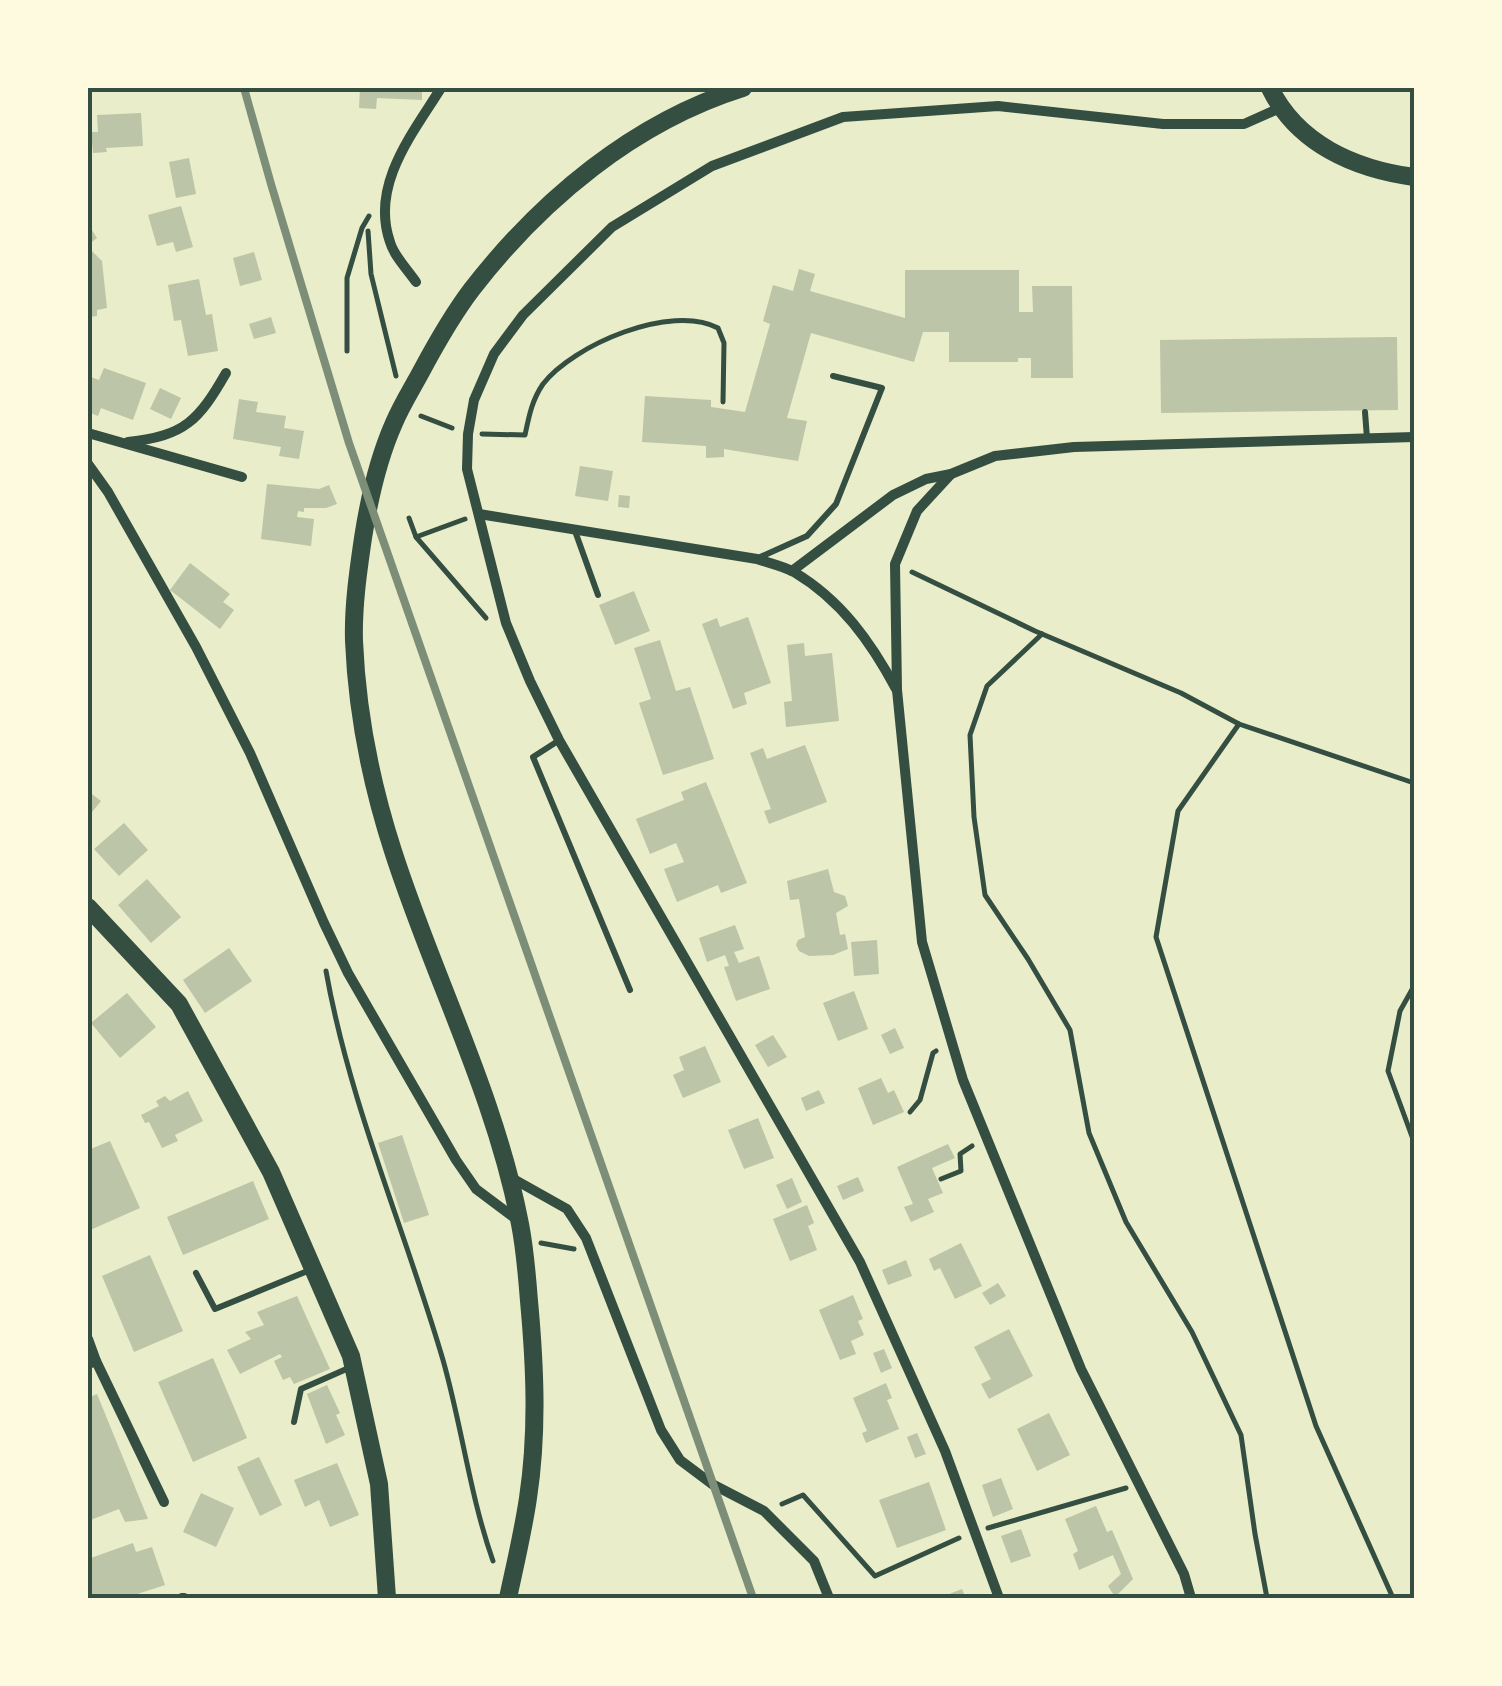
<svg xmlns="http://www.w3.org/2000/svg" width="1502" height="1686" font-family="'Source Sans 3',sans-serif">
	<rect width="100%" height="100%" fill="#e9edc9"/>
	<!-- building -->
	<g fill="#bcc5a7">
		<polygon points="360,88 422,88 422,100 377,98 376,109 359,108"/>
		<polygon points="141,113 143,146 106,148 107,152 93,153 91,132 98,132 97,115"/>
		<polygon points="189,158 196,194 176,198 169,162"/>
		<polygon points="181,206 193,247 176,252 173,242 157,246 148,215"/>
		<polygon points="88,224 97,238 88,245"/>
		<polygon points="88,247 102,261 107,308 97,310 97,316 88,317"/>
		<polygon points="254,252 262,280 240,286 233,258"/>
		<polygon points="799,269 815,274 810,291 905,318 905,270 1019,270 1019,312 1033,312 1032,286 1072,286 1073,378 1031,378 1031,358 1018,358 1018,362 949,362 949,332 923,332 914,362 811,333 787,418 807,421 798,461 724,449 724,457 706,458 706,446 642,442 645,396 711,400 711,407 745,412 770,324 763,321 773,285 793,291"/>
		<polygon points="199,279 206,315 212,314 218,351 188,356 181,320 174,321 168,285"/>
		<polygon points="271,317 276,333 254,339 249,324"/>
		<polygon points="1397,337 1398,410 1161,413 1160,340"/>
		<polygon points="104,368 146,383 133,420 101,408 98,416 88,412 88,376 99,380"/>
		<polygon points="160,388 181,398 171,419 150,409"/>
		<polygon points="239,399 258,402 256,412 286,416 284,428 304,431 299,459 279,456 281,447 233,439"/>
		<polygon points="580,466 613,471 608,501 575,496"/>
		<polygon points="267,484 319,489 329,485 337,504 326,508 304,508 304,512 298,511 297,517 314,519 311,546 261,539"/>
		<polygon points="619,495 630,496 629,508 618,507"/>
		<polygon points="190,563 230,594 223,602 234,610 220,629 170,590"/>
		<polygon points="634,591 650,631 615,645 599,605"/>
		<polygon points="748,617 771,683 744,693 747,704 733,709 702,624 717,618 720,627"/>
		<polygon points="660,640 676,691 690,687 714,759 663,775 639,703 651,699 634,648"/>
		<polygon points="804,643 805,656 832,653 839,721 786,727 784,702 792,701 787,645"/>
		<polygon points="805,745 827,802 769,824 764,811 771,809 750,753 763,748 767,759"/>
		<polygon points="706,782 747,883 721,893 718,885 677,902 664,869 684,862 676,843 650,854 636,819 684,800 681,792"/>
		<polygon points="88,791 101,801 88,817"/>
		<polygon points="124,823 148,850 119,876 94,849"/>
		<polygon points="828,869 834,892 845,896 848,906 836,913 840,935 845,934 848,949 833,955 809,956 799,951 796,945 798,940 805,937 799,899 790,900 787,881"/>
		<polygon points="147,879 181,917 151,943 118,905"/>
		<polygon points="735,925 744,949 734,952 739,963 759,956 770,989 736,1001 724,967 729,966 725,955 707,962 699,938"/>
		<polygon points="877,940 879,974 854,976 851,942"/>
		<polygon points="229,948 252,981 205,1013 183,980"/>
		<polygon points="854,991 868,1029 838,1041 823,1003"/>
		<polygon points="127,993 156,1027 120,1058 91,1023"/>
		<polygon points="895,1028 904,1048 890,1054 881,1035"/>
		<polygon points="773,1035 787,1057 768,1067 755,1045"/>
		<polygon points="705,1046 721,1082 683,1098 673,1075 684,1070 679,1057"/>
		<polygon points="881,1078 888,1093 894,1090 904,1112 873,1125 858,1088"/>
		<polygon points="819,1090 825,1103 806,1111 801,1098"/>
		<polygon points="188,1091 203,1121 175,1135 178,1141 162,1148 149,1122 145,1123 141,1115 159,1106 156,1101 165,1096 170,1101"/>
		<polygon points="758,1118 774,1158 744,1169 728,1130"/>
		<polygon points="402,1135 429,1215 404,1223 378,1143"/>
		<polygon points="110,1141 140,1208 88,1231 88,1150"/>
		<polygon points="948,1144 955,1158 932,1168 943,1193 928,1199 934,1212 911,1222 904,1207 913,1204 897,1167"/>
		<polygon points="858,1177 864,1191 843,1200 837,1186"/>
		<polygon points="792,1178 802,1202 787,1209 776,1185"/>
		<polygon points="253,1181 269,1219 183,1255 167,1217"/>
		<polygon points="807,1205 814,1223 808,1226 817,1250 790,1261 773,1219"/>
		<polygon points="961,1243 982,1286 955,1299 940,1268 934,1271 929,1259"/>
		<polygon points="150,1255 183,1331 134,1352 102,1276"/>
		<polygon points="906,1260 912,1276 888,1285 882,1270"/>
		<polygon points="998,1283 1006,1296 990,1305 982,1293"/>
		<polygon points="853,1295 863,1319 858,1321 864,1335 851,1341 856,1354 840,1360 819,1310"/>
		<polygon points="297,1296 330,1369 294,1384 290,1377 283,1380 274,1361 282,1357 280,1354 240,1374 227,1350 251,1339 245,1332 264,1325 257,1312"/>
		<polygon points="1009,1329 1033,1376 989,1399 981,1384 991,1379 974,1347"/>
		<polygon points="884,1349 892,1368 881,1373 873,1353"/>
		<polygon points="213,1358 247,1438 193,1462 158,1382"/>
		<polygon points="886,1383 892,1398 887,1400 899,1429 866,1443 862,1433 867,1431 853,1398"/>
		<polygon points="327,1385 340,1413 336,1415 345,1435 326,1444 307,1394"/>
		<polygon points="97,1394 148,1519 125,1522 119,1509 88,1521 88,1398"/>
		<polygon points="1049,1413 1070,1455 1037,1471 1017,1429"/>
		<polygon points="917,1433 926,1454 915,1458 907,1437"/>
		<polygon points="259,1457 282,1505 260,1516 237,1467"/>
		<polygon points="337,1463 359,1515 330,1527 319,1500 305,1507 294,1480"/>
		<polygon points="1001,1478 1013,1509 993,1517 982,1485"/>
		<polygon points="929,1482 946,1530 897,1548 879,1500"/>
		<polygon points="201,1493 234,1508 216,1547 183,1532"/>
		<polygon points="1096,1506 1107,1532 1112,1530 1133,1579 1115,1597 1108,1586 1121,1574 1113,1555 1079,1570 1073,1554 1078,1551 1065,1519"/>
		<polygon points="1021,1529 1031,1556 1011,1563 1001,1536"/>
		<polygon points="133,1543 136,1552 152,1547 165,1585 125,1598 88,1598 88,1559"/>
		<polygon points="962,1589 966,1598 939,1598"/>
	</g>
	<g fill="none" stroke-linecap="round" stroke-linejoin="round">
		<!-- path -->
		<g stroke="#344e41" stroke-width="5">
			<polyline points="368,231 371,274 396,376"/>
			<polyline points="347,351 347,278 362,228 369,216"/>
			<polyline points="421,416 452,428"/>
			<path d="M 482,434 L 525,435 C 529,416 532,400 543,384 C 573,345 671,303 718,328 L 724,343 L 723,402"/>
			<polyline points="409,518 416,537 486,618"/>
			<polyline points="416,537 465,519"/>
			<polyline points="912,572 1035,631 1181,693 1239,724 1414,783"/>
			<polyline points="1042,634 987,686 970,735 974,817 985,895 1028,959 1070,1030 1089,1133 1126,1222 1192,1332 1241,1435 1255,1534 1267,1598"/>
			<polyline points="1239,724 1178,811 1156,937 1316,1426 1393,1598"/>
			<path d="M 326,971 C 350,1105 405,1230 443,1360 C 462,1427 470,1496 493,1561"/>
			<polyline points="1414,986 1400,1011 1388,1071 1414,1142"/>
			<polyline points="910,1112 920,1100 933,1053 936,1051"/>
			<polyline points="941,1179 961,1171 960,1154 972,1146"/>
			<polyline points="541,1243 574,1249"/>
			<polyline points="782,1504 803,1495 875,1576 959,1538"/>
			<polyline points="988,1528 1126,1488"/>
		</g>
		<!-- service -->
		<g stroke="#344e41" stroke-width="6">
			<polyline points="1365,412 1367,438"/>
			<polyline points="575,531 598,595"/>
			<polyline points="758,558 807,536 836,504 882,388 833,376"/>
			<polyline points="558,741 533,757 630,990"/>
			<polyline points="196,1273 215,1309 310,1270"/>
			<polyline points="294,1422 301,1389 351,1367"/>
		</g>
		<!-- minor -->
		<g stroke="#344e41" stroke-width="10">
			<path d="M 416,282 C 407,269 394,256 390,242 C 370,185 413,133 441,88"/>
			<polyline points="88,433 242,477"/>
			<path d="M 128,442 C 185,436 199,420 226,373"/>
			<polyline points="88,464 108,492 196,647 250,753 324,923 348,973 456,1160 476,1189 520,1222"/>
			<polyline points="951,474 917,511 895,564 897,690 922,942 963,1080 1081,1369 1184,1574 1191,1598"/>
			<path d="M 479,514 L 757,559 C 769,563 783,566 794,572 C 841,600 871,642 896,689"/>
			<polyline points="792,571 893,495 926,479 951,474 995,456 1074,447 1414,437"/>
			<polyline points="510,1177 567,1209 586,1238 661,1430 680,1460 712,1484 764,1511 814,1561 829,1598"/>
			<polyline points="88,1339 96,1361"/>
			<polyline points="88,1364 96,1361 164,1502"/>
			<polyline points="182,1598 184,1598"/>
			<polyline points="999,1598 945,1451 860,1262 559,740 530,681 506,623 467,469 468,434 474,400 494,354 523,315 612,227 712,166 843,117 998,106 1163,124 1244,124 1280,108"/>
		</g>
		<!-- secondary -->
		<g stroke="#344e41" stroke-width="18">
			<path d="M 1270,88 C 1297,144 1355,169 1414,177"/>
			<path d="M 508,1598 C 515,1565 523,1532 528,1498 C 538,1432 535,1366 529,1301 C 527,1275 525,1249 520,1224 C 495,1094 433,976 393,851 C 371,783 357,713 354,641 C 353,607 358,572 363,538 C 369,499 378,459 394,423 C 402,404 413,387 422,370 C 437,342 453,314 472,289 C 541,200 634,122 743,88"/>
		</g>
		<!-- primary -->
		<polyline stroke="#344e41" stroke-width="18" points="88,907 179,1004 271,1172 351,1356 379,1484 387,1598"/>
		<!-- rail -->
		<polyline stroke="#7c8e77" stroke-width="8" points="244,88 271,184 349,443 753,1598"/>
	</g>
	<!-- border -->
	<rect width="1502" height="1686" fill="none" stroke="#fefae0" stroke-width="180"/>
	<rect x="90" y="90" width="1322" height="1506" fill="none" stroke="#344e41" stroke-width="4"/>
</svg>
